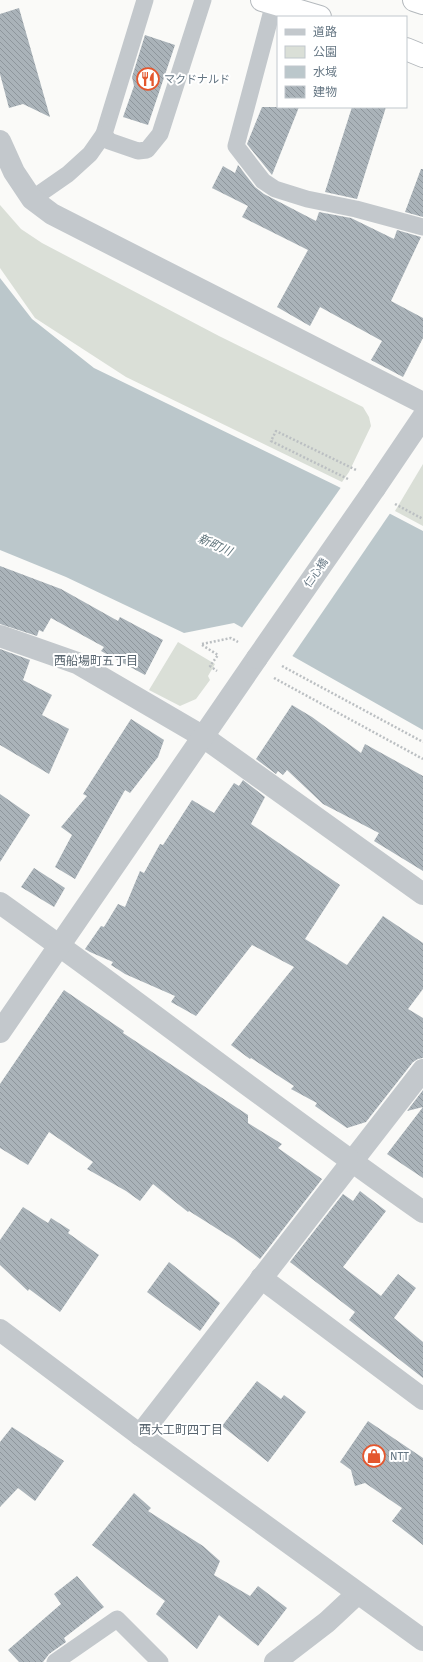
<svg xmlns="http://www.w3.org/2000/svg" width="423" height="1662" font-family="'Fira Sans','Noto Sans JP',sans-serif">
	<defs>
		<pattern id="building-back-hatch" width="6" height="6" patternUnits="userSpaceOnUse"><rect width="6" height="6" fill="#aab3b9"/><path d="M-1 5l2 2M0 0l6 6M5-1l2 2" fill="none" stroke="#8e969c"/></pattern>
	</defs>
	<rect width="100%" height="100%" fill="#fafaf8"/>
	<!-- green -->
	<g fill="#dadfd7">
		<polygon points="0,205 21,229 42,243 219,336 363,407 369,417 371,426 349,472 342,482 126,377 35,318 0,268"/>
		<polygon points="423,464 423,526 395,511"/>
		<polygon points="178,642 215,664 208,676 210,680 196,699 180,706 149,690"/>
	</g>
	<!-- water -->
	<polygon fill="#bbc7cb" points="0,278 32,319 94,368 337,486 423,531 423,730 234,623 184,633 66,577 0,550"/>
	<!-- pier -->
	<polygon fill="#fafaf8" points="342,486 391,512 291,658 241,629"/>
	<!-- building -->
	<g fill="url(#building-back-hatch)">
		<polygon points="19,8 50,117 23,104 9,108 0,74 0,14"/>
		<polygon points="145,35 175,45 148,125 123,117 134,86 132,77"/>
		<polygon points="262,107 299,107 272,175 247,144"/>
		<polygon points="352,107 386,107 357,199 325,192"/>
		<polygon points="238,165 255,187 264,194 316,221 319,212 351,218 394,239 397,230 421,237 391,301 423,318 423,338 403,377 371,360 382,341 320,307 310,326 277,307 308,250 242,217 248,206 212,188 223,166 235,173"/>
		<polygon points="421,169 423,169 423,217 405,212"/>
		<polygon points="0,566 61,589 118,621 120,617 163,640 145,675 101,651 104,647 51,618 43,632 39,630 37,636 0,624"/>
		<polygon points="0,649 30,660 23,680 52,695 42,715 69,729 49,774 0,745"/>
		<polygon points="292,705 312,717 361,753 365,744 423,776 423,871 374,841 379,833 323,804 287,770 283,775 278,771 276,774 256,759"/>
		<polygon points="131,719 164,740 158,757 130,793 125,790 75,879 55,867 72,835 61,827 87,796 83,794"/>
		<polygon points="243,780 265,797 251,824 340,885 305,939 347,965 383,916 423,943 423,989 408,1009 423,1018 423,1058 418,1059 413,1062 366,1122 347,1128 315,1106 317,1103 291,1089 294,1086 251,1058 250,1059 231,1045 294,967 252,945 196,1016 171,1002 175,996 125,974 111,965 113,962 90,952 85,949 101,926 104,927 118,904 125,907 140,871 144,873 160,844 163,845 192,800 214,813 234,783 239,786"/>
		<polygon points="0,794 30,815 0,862"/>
		<polygon points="34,868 65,888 54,907 21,887"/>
		<polygon points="64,990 124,1031 123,1033 248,1115 248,1123 282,1144 278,1148 322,1179 260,1259 235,1240 189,1211 188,1212 153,1184 140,1201 126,1191 87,1169 93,1162 49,1132 28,1165 0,1148 0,1084"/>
		<polygon points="423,1090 423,1178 387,1154 423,1107 407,1111"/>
		<polygon points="360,1191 386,1211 343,1267 381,1296 398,1274 416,1288 394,1318 423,1342 423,1378 349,1320 355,1312 290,1262 343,1194 353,1201"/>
		<polygon points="23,1207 48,1223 51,1218 70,1230 68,1233 99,1255 60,1312 29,1289 28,1291 0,1265 0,1240"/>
		<polygon points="169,1262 220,1303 200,1331 147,1292"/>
		<polygon points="257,1381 281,1399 284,1395 306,1412 268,1462 222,1426"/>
		<polygon points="368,1421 423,1458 423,1545 392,1521 402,1508 365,1483 355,1486 351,1470 340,1462"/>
		<polygon points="12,1427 64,1461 35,1501 18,1488 0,1507 0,1442"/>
		<polygon points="134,1493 151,1508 148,1511 203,1546 220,1561 214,1575 250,1596 258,1586 287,1608 258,1646 219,1615 197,1649 156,1614 165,1601 92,1545"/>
		<polygon points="77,1576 104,1607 64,1638 66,1642 49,1654 43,1662 19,1662 8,1650 61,1604 54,1594"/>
	</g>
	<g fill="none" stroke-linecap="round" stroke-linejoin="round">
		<!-- trunk casing -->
		<g stroke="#b4b9bd" stroke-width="24">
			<g id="trunk">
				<polyline points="262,0 320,17"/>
				<polyline points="414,0 423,3"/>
				<polyline points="406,49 423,56"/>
			</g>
		</g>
		<!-- path -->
		<g stroke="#bbbfc2" stroke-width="2.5" stroke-dasharray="2 2" stroke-linecap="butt">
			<polyline points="348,479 271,441 276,431 356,470"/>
			<polyline points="395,504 423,519"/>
			<polyline points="202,644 231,638 238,642"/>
			<polyline points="202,645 218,655 210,666 217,671"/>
			<polyline points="282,666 423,742"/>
			<polyline points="274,678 423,759"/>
		</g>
		<!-- service -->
		<g stroke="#c3c8cc" stroke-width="17">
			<polyline points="145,0 104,134 109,141 138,151 147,150 160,134 203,0"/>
			<polyline points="274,3 236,146 263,181 275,189 307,199 356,209 423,227"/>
			<polyline points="32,199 68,174 90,154 104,134"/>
			<polyline points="55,1662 117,1619 160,1662"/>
		</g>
		<!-- minor -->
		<g stroke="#c3c8cc" stroke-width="22">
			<polyline points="0,636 77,663 202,736 423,894"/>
			<polyline points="261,1278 423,1399"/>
			<polyline points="140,1435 423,1070"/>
			<polyline points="275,1662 327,1622 357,1594"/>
		</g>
		<!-- tertiary -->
		<g stroke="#c3c8cc" stroke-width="22">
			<polyline points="0,141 14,172 32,199 52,214 423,403"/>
			<polyline points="375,488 423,417"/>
			<path d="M 0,903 C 142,1004 280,1112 423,1212"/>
			<polyline points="0,1032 257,658"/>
			<polyline points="0,1330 140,1435 423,1640"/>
		</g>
		<!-- trunk -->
		<use href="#trunk" stroke="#fff" stroke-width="22"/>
		<!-- tertiary-bridge -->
		<polyline stroke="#c3c8cc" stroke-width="22" points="257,658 375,488"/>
	</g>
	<!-- icons -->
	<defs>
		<g id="restaurant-ring" transform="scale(1.15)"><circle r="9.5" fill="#fff" stroke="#e4572e" stroke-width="1.5"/><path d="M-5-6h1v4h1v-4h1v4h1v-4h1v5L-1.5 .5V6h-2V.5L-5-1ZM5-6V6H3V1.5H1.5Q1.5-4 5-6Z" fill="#e4572e"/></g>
		<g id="shop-ring" transform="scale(1.15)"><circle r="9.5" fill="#fff" stroke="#e4572e" stroke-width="1.5"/><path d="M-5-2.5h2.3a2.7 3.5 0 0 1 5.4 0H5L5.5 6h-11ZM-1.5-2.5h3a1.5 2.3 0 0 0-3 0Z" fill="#e4572e"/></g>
	</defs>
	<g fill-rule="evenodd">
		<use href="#restaurant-ring" x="148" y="79"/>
		<use href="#shop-ring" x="374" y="1456"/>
	</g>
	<g text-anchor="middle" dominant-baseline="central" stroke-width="4" stroke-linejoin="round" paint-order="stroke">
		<!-- poi labels -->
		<g font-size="11" fill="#657683" stroke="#fff" text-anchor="start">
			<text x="164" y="79">マクドナルド</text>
			<text x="390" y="1456">NTT</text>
		</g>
		<!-- street labels -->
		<g font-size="11" fill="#657683" stroke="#fff">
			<text transform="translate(316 573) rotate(-55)">仁心橋</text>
		</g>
		<!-- water labels -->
		<g font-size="12" font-style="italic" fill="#60757c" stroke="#fff">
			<text transform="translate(215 545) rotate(24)">新町川</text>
		</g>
		<!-- neighbourhood labels -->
		<g font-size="12" fill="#57646e" stroke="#fff">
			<text x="96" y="661">西船場町五丁目</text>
			<text x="181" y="1430">西大工町四丁目</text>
		</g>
	</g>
	<!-- legend -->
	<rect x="277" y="16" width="130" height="92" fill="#ffffff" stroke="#c1c8cd"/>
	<rect x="285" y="29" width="20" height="6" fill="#c3c8cc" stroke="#c1c8cd"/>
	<text x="313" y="36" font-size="12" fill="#657683">道路</text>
	<rect x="285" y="46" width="20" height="12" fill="#dadfd7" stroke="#c1c8cd"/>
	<text x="313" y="56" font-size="12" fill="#657683">公園</text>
	<rect x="285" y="66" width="20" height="12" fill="#bbc7cb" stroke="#c1c8cd"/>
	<text x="313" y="76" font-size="12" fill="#657683">水域</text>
	<rect x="285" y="86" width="20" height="12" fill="url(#building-back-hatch)" stroke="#c1c8cd"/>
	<text x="313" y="96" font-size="12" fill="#657683">建物</text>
</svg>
